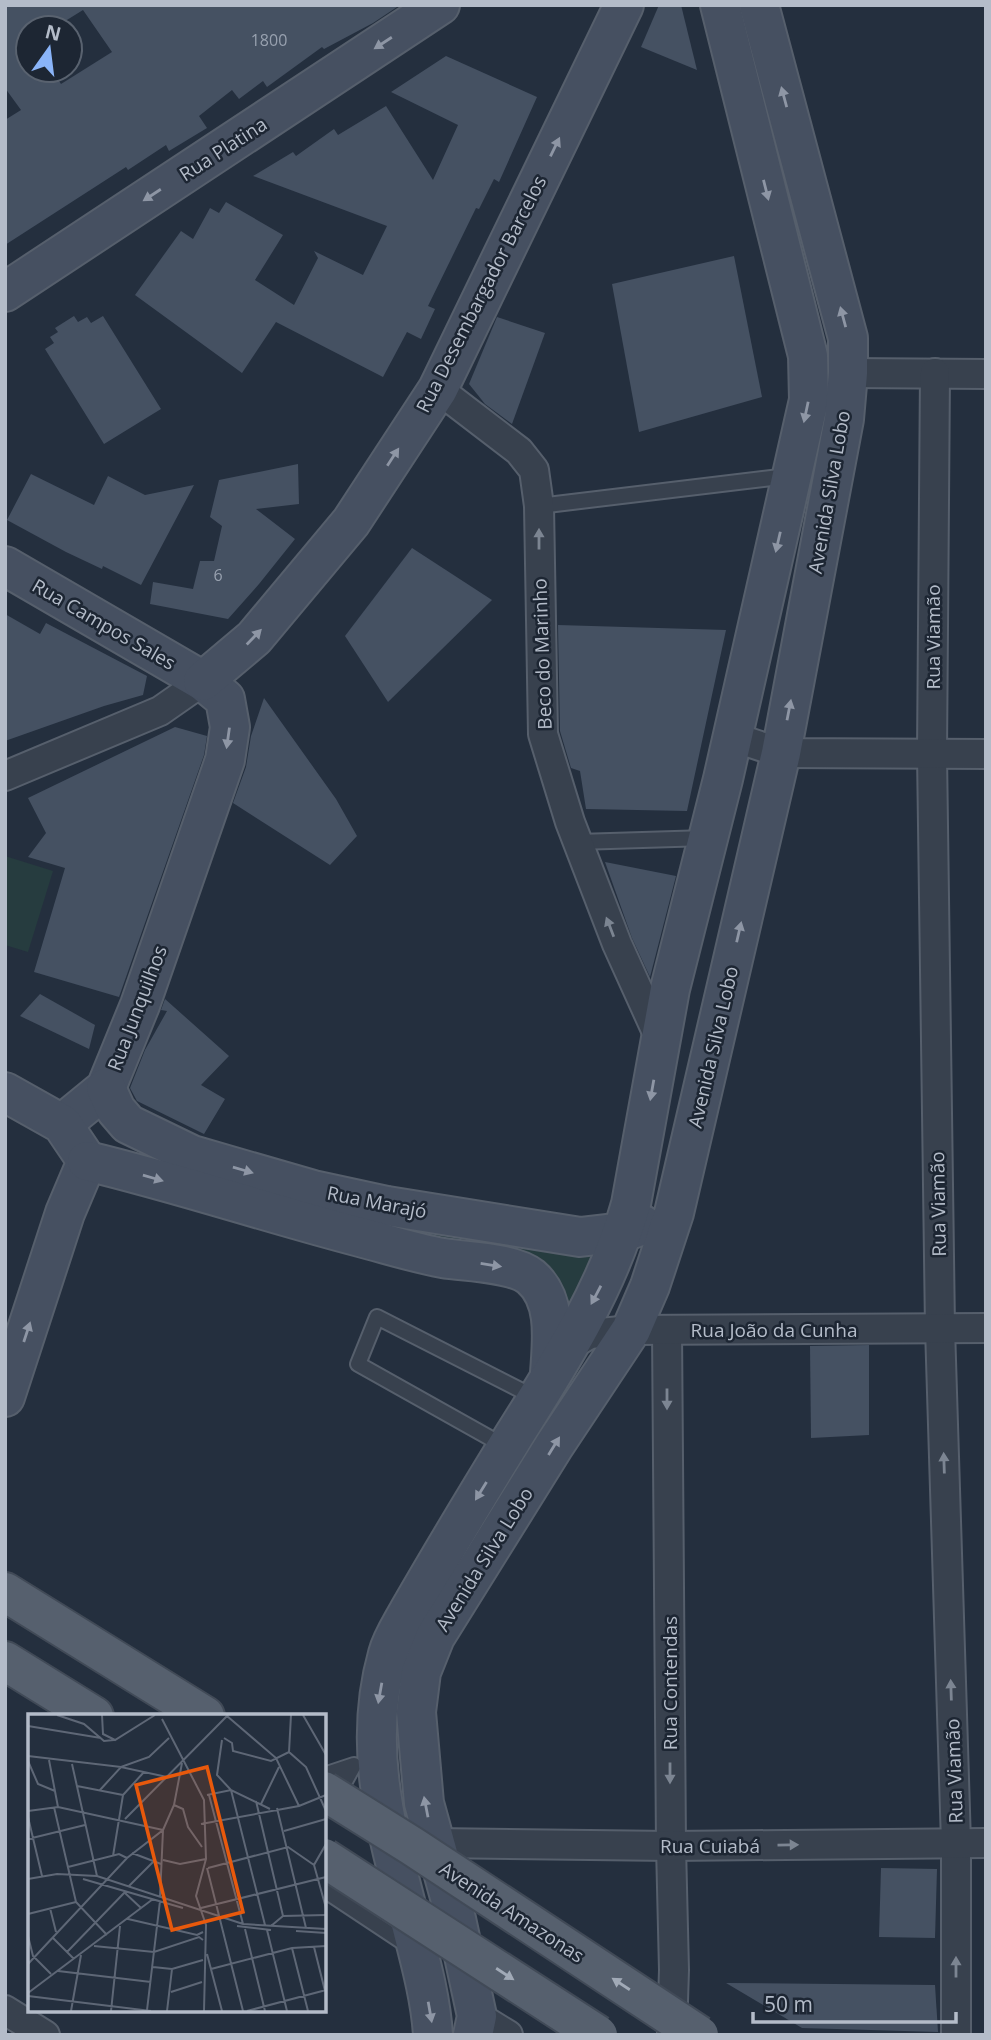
<svg xmlns="http://www.w3.org/2000/svg" width="991" height="2040" font-family="'Open Sans',sans-serif">
	<rect width="100%" height="100%" fill="#242f3e"/>
	<!-- green -->
	<g fill="#263c3f">
		<polygon points="5,856 53,871 28,952 5,945"/>
		<polygon points="408,1223 594,1249 581,1287 562,1315"/>
	</g>
	<!-- building -->
	<g fill="#455162" fill-rule="evenodd">
		<path d="M 5,5 L 400,5 L 373,23 L 324,49 L 322,47 L 267,87 L 263,81 L 239,99 L 232,90 L 199,116 L 207,128 L 169,151 L 166,145 L 128,170 L 126,167 L 5,245 L 5,120 L 21,110 L 5,88 ZM 83,10 L 112,52 L 61,84 L 52,70 L 28,70 L 28,28 L 54,28 Z"/>
		<polygon points="659,5 681,5 697,70 641,47"/>
		<polygon points="446,56 537,97 499,182 494,179 479,209 476,208 428,306 435,309 421,339 407,332 383,377 276,322 242,373 135,295 181,231 193,239 210,208 219,213 226,202 283,235 255,280 294,305 318,258 314,251 363,275 387,226 253,176 293,152 296,156 334,129 338,135 386,106 433,180 458,125 391,92"/>
		<polygon points="734,256 762,397 639,432 612,284"/>
		<polygon points="74,316 78,322 87,317 91,323 103,316 161,409 104,444 45,349 54,343 50,337 58,332 55,328"/>
		<polygon points="497,317 545,333 512,424 485,404 469,384"/>
		<polygon points="298,464 299,504 256,509 295,539 259,584 228,619 150,604 153,582 193,589 200,561 214,561 222,526 210,517 219,480"/>
		<polygon points="31,474 94,505 108,476 145,495 194,485 141,585 103,566 102,569 66,552 7,520"/>
		<polygon points="412,548 492,600 388,702 345,636"/>
		<polygon points="5,614 40,634 46,623 147,676 143,695 104,706 5,741"/>
		<polygon points="558,625 726,630 687,811 586,809 580,771 571,768 560,731"/>
		<polygon points="264,698 336,799 357,836 330,865 233,803 246,767 251,736"/>
		<polygon points="175,727 207,736 204,755 119,997 34,972 65,868 28,857 46,833 28,798"/>
		<polygon points="605,862 676,876 650,977 632,938"/>
		<polygon points="40,994 95,1025 89,1049 20,1016"/>
		<polygon points="165,999 229,1056 201,1085 225,1099 204,1134 137,1101 130,1088 145,1050 167,1011 161,1010"/>
		<polygon points="869,1345 869,1435 811,1438 810,1346"/>
		<polygon points="881,1868 937,1869 935,1938 879,1937"/>
		<polygon points="726,1983 935,1985 938,2032 802,2028"/>
	</g>
	<g fill="none" stroke-linecap="round" stroke-linejoin="round">
		<!-- lane casing -->
		<g stroke="#565f6c" stroke-width="18">
			<g id="lane">
				<polyline points="539,506 788,476"/>
				<polyline points="578,842 707,838"/>
				<polyline points="506,1447 358,1364 377,1317 536,1398"/>
				<polyline points="324,1775 354,1765 338,1794 339,1796"/>
				<polyline points="324,1890 410,1947"/>
			</g>
		</g>
		<!-- street casing -->
		<g stroke="#565f6c" stroke-width="32">
			<g id="street">
				<polyline points="848,373 986,374"/>
				<polyline points="935,373 932,754 940,1328 956,1843 956,2035"/>
				<polyline points="438,389 519,451 534,470 539,506 543,734 570,822 617,944 661,1041"/>
				<polyline points="733,737 781,753 986,754"/>
				<polyline points="5,776 160,711 203,681"/>
				<polyline points="667,1330 671,1846 674,1970 672,2032"/>
				<polyline points="566,1348 590,1334 631,1330 986,1328"/>
				<polyline points="434,1843 671,1846 986,1843"/>
				<polyline points="5,2010 45,2035"/>
				<polyline points="477,2016 508,2035"/>
			</g>
		</g>
		<!-- secondary casing -->
		<g stroke="#565f6c" stroke-width="42">
			<g id="secondary">
				<polyline points="5,292 440,5"/>
				<polyline points="5,566 203,681 225,699 230,727 225,760 140,1005 106,1088 62,1124"/>
				<polyline points="203,681 254,638 351,522 438,389 624,5"/>
				<polyline points="106,1088 116,1110 128,1124 192,1155 313,1190 387,1206 580,1237 623,1232 643,1225"/>
				<polyline points="5,1092 62,1124 87,1161 65,1213 5,1397"/>
				<path d="M 87,1161 C 179,1183 268,1213 360,1237 C 387,1244 415,1253 443,1258 C 466,1262 513,1262 531,1277 C 558,1300 552,1342 550,1373"/>
				<path d="M 433,2035 C 431,2002 422,1967 414,1936 C 390,1840 360,1753 388,1654 C 392,1639 402,1624 409,1611 C 443,1552 478,1494 513,1437 C 559,1364 608,1288 631,1204 L 670,989 L 723,779 L 809,400 L 808,356 L 720,5"/>
				<polyline points="473,2035 477,2016 456,1919 424,1803 416,1712 421,1672 435,1637 554,1446 631,1330 650,1286 674,1213 781,753 844,419 848,373 848,338 759,5"/>
			</g>
		</g>
		<!-- primary casing -->
		<g stroke="#414a57" stroke-width="42">
			<g id="primary">
				<polyline points="5,1592 205,1716"/>
				<polyline points="5,1661 94,1716"/>
			</g>
		</g>
		<!-- lane -->
		<use href="#lane" stroke="#38414e" stroke-width="14"/>
		<!-- street -->
		<use href="#street" stroke="#38414e" stroke-width="28"/>
		<!-- secondary -->
		<use href="#secondary" stroke="#465061" stroke-width="38"/>
		<!-- primary -->
		<use href="#primary" stroke="#56606e" stroke-width="38"/>
		<!-- primary-bridge casing -->
		<g stroke="#414a57" stroke-width="42" stroke-linecap="butt">
			<g id="primary-bridge">
				<polyline points="324,1791 412,1846 699,2035"/>
				<polyline points="324,1858 598,2035"/>
			</g>
		</g>
		<!-- primary-bridge -->
		<use href="#primary-bridge" stroke="#56606e" stroke-width="38"/>
	</g>
	<!-- one-way arrows -->
	<defs><path id="oneway-solid" d="M-6-.8H1V-3.2L6.5 0L1 3.2V.8H-6Z" transform="scale(1.75)"/></defs>
	<g fill="#8e96a5">
		<use href="#oneway-solid" transform="translate(383 43) rotate(147)"/>
		<use href="#oneway-solid" transform="translate(784 97) rotate(-105)"/>
		<use href="#oneway-solid" transform="translate(555 147) rotate(-64)"/>
		<use href="#oneway-solid" transform="translate(766 190) rotate(76)"/>
		<use href="#oneway-solid" transform="translate(152 195) rotate(147)"/>
		<use href="#oneway-solid" transform="translate(843 317) rotate(-105)"/>
		<use href="#oneway-solid" transform="translate(806 412) rotate(102)"/>
		<use href="#oneway-solid" transform="translate(393 457) rotate(-57)"/>
		<use href="#oneway-solid" transform="translate(778 542) rotate(103)"/>
		<use href="#oneway-solid" transform="translate(254 637) rotate(-46)"/>
		<use href="#oneway-solid" transform="translate(789 710) rotate(-79)"/>
		<use href="#oneway-solid" transform="translate(228 738) rotate(98)"/>
		<use href="#oneway-solid" transform="translate(739 932) rotate(-77)"/>
		<use href="#oneway-solid" transform="translate(652 1090) rotate(100)"/>
		<use href="#oneway-solid" transform="translate(243 1170) rotate(16)"/>
		<use href="#oneway-solid" transform="translate(153 1178) rotate(16)"/>
		<use href="#oneway-solid" transform="translate(491 1265) rotate(9)"/>
		<use href="#oneway-solid" transform="translate(596 1295) rotate(118)"/>
		<use href="#oneway-solid" transform="translate(27 1332) rotate(-72)"/>
		<use href="#oneway-solid" transform="translate(554 1446) rotate(-58)"/>
		<use href="#oneway-solid" transform="translate(481 1491) rotate(122)"/>
		<use href="#oneway-solid" transform="translate(380 1693) rotate(100)"/>
		<use href="#oneway-solid" transform="translate(426 1807) rotate(-101)"/>
		<use href="#oneway-solid" transform="translate(430 2012) rotate(80)"/>
	</g>
	<g fill="#7c8592">
		<use href="#oneway-solid" transform="translate(539 539) rotate(-90)"/>
		<use href="#oneway-solid" transform="translate(610 927) rotate(-111)"/>
		<use href="#oneway-solid" transform="translate(667 1399) rotate(90)"/>
		<use href="#oneway-solid" transform="translate(944 1463) rotate(-92)"/>
		<use href="#oneway-solid" transform="translate(951 1690) rotate(-92)"/>
		<use href="#oneway-solid" transform="translate(670 1773) rotate(90)"/>
		<use href="#oneway-solid" transform="translate(788 1845) rotate(-1)"/>
		<use href="#oneway-solid" transform="translate(956 1967) rotate(-90)"/>
	</g>
	<g fill="#a1aab7">
		<use href="#oneway-solid" transform="translate(505 1974) rotate(33)"/>
		<use href="#oneway-solid" transform="translate(621 1984) rotate(-147)"/>
	</g>
	<g text-anchor="middle" dominant-baseline="central" stroke-width="5" stroke-linejoin="round" paint-order="stroke">
		<!-- number labels -->
		<g font-size="16" fill="#98a1af">
			<text x="269" y="40">1800</text>
			<text x="218" y="575">6</text>
		</g>
		<!-- street labels -->
		<g font-size="19" fill="#b4bcc9" stroke="#1d2633">
			<text transform="translate(223 149) rotate(-33)">Rua Platina</text>
			<text transform="translate(481 294) rotate(-63)">Rua Desembargador Barcelos</text>
			<text transform="translate(829 492) rotate(-80)">Avenida Silva Lobo</text>
			<text transform="translate(104 624) rotate(30)">Rua Campos Sales</text>
			<text transform="translate(933 637) rotate(-90)">Rua Viamão</text>
			<text transform="translate(542 654) rotate(-92)">Beco do Marinho</text>
			<text transform="translate(137 1008) rotate(-69)">Rua Junquilhos</text>
			<text transform="translate(713 1047) rotate(-77)">Avenida Silva Lobo</text>
			<text transform="translate(377 1202) rotate(11)">Rua Marajó</text>
			<text transform="translate(938 1204) rotate(-91)">Rua Viamão</text>
			<text x="774" y="1330">Rua João da Cunha</text>
			<text transform="translate(484 1559) rotate(-58)">Avenida Silva Lobo</text>
			<text transform="translate(670 1683) rotate(-90)">Rua Contendas</text>
			<text transform="translate(954 1771) rotate(-92)">Rua Viamão</text>
			<text x="710" y="1846">Rua Cuiabá</text>
			<text transform="translate(512 1912) rotate(33)">Avenida Amazonas</text>
		</g>
	</g>
	<!-- overview -->
	<g transform="translate(28 1714)">
		<rect width="298" height="298" fill="#242f3e"/>
		<path fill="none" stroke="#5e6776" stroke-width="2" d="M 29,1 L 56,10 L 76,27 L 86,26M 74,1 L 75,20 L 87,26 L 127,1M 263,1 L 261,38 L 278,53 L 298,97M 275,1 L 298,41M 199,2 L 248,44 L 271,92M 134,5 L 176,86 L 178,145 L 168,182 L 178,211 L 176,297M 0,12 L 73,24M 196,24 L 204,29 L 205,37 L 243,47 L 261,38M 194,26 L 189,61 L 203,76 L 237,211M 0,42 L 93,53 L 121,43 L 141,24M 21,46 L 30,93M 0,47 L 10,70 L 27,77M 44,50 L 69,162M 49,72 L 95,81M 72,76 L 93,53 L 139,63M 179,81 L 203,76 L 242,95M 181,81 L 215,210M 228,87 L 255,202M 233,90 L 251,53M 146,91 L 155,95 L 160,113 L 174,133M 26,93 L 48,188 L 79,221M 249,94 L 278,214M 0,97 L 30,93 L 135,116M 0,103 L 14,162M 97,105 L 200,1M 173,110 L 271,92 L 298,81M 256,117 L 298,105M 0,125 L 57,111M 298,130 L 286,151 L 298,194M 104,139 L 133,150M 85,142 L 95,81 L 116,58M 135,146 L 152,150 L 178,145M 40,153 L 91,140 L 99,144M 179,154 L 215,297M 180,154 L 260,133 L 286,151M 0,165 L 29,160 L 69,162 L 215,210 L 298,215M 55,165 L 155,194M 101,172 L 125,148M 97,179 L 113,194M 132,183 L 135,116M 22,194 L 28,218M 173,194 L 298,163M 0,200 L 48,188M 100,205 L 169,221 L 175,218M 209,212 L 243,216M 243,212 L 255,202 L 298,201M 217,215 L 237,297M 239,216 L 259,297M 268,217 L 298,219M 0,222 L 5,242 L 23,260M 24,223 L 46,245M 66,232 L 126,238 L 171,223 L 175,226M 286,233 L 297,277M 264,234 L 280,297M 39,238 L 98,177M 179,240 L 194,297M 0,250 L 99,144 L 135,116 L 146,91 L 154,49M 125,253 L 144,255 L 175,246M 183,255 L 264,234 L 298,232M 30,257 L 123,268M 143,278 L 174,268M 0,279 L 125,185M 0,282 L 123,297M 119,296 L 132,187M 43,297 L 53,241M 83,297 L 92,212M 139,297 L 144,255M 219,297 L 298,276"/>
		<path fill="#e8590c" fill-opacity="0.15" stroke="#e8590c" stroke-width="3.5" d="M 179,53 L 215,198 L 144,216 L 108,71 Z"/>
		<rect width="298" height="298" fill="none" stroke="#b4bcc9" stroke-width="3.5"/>
	</g>
	<!-- border -->
	<rect width="991" height="2040" fill="none" stroke="#b4bcc9" stroke-width="14"/>
	<!-- north arrow -->
	<g transform="translate(49 49) rotate(14)"><circle r="33" fill="#1d2633" stroke="#59626f" stroke-width="2"/>
	<path d="M0-5L12 26L0 18L-12 26Z" fill="#8ab4f8"/>
	<text y="-10" font-size="19" font-weight="bold" text-anchor="middle" fill="#b4bcc9">N</text>
	</g>
	<!-- scale -->
	<path d="M753 2012v10h203v-10" fill="none" stroke="#b4bcc9" stroke-width="3.5"/>
	<text x="764" y="2012" font-size="21" fill="#b4bcc9" stroke="#1d2633" stroke-width="5" paint-order="stroke">50 m</text>
</svg>
